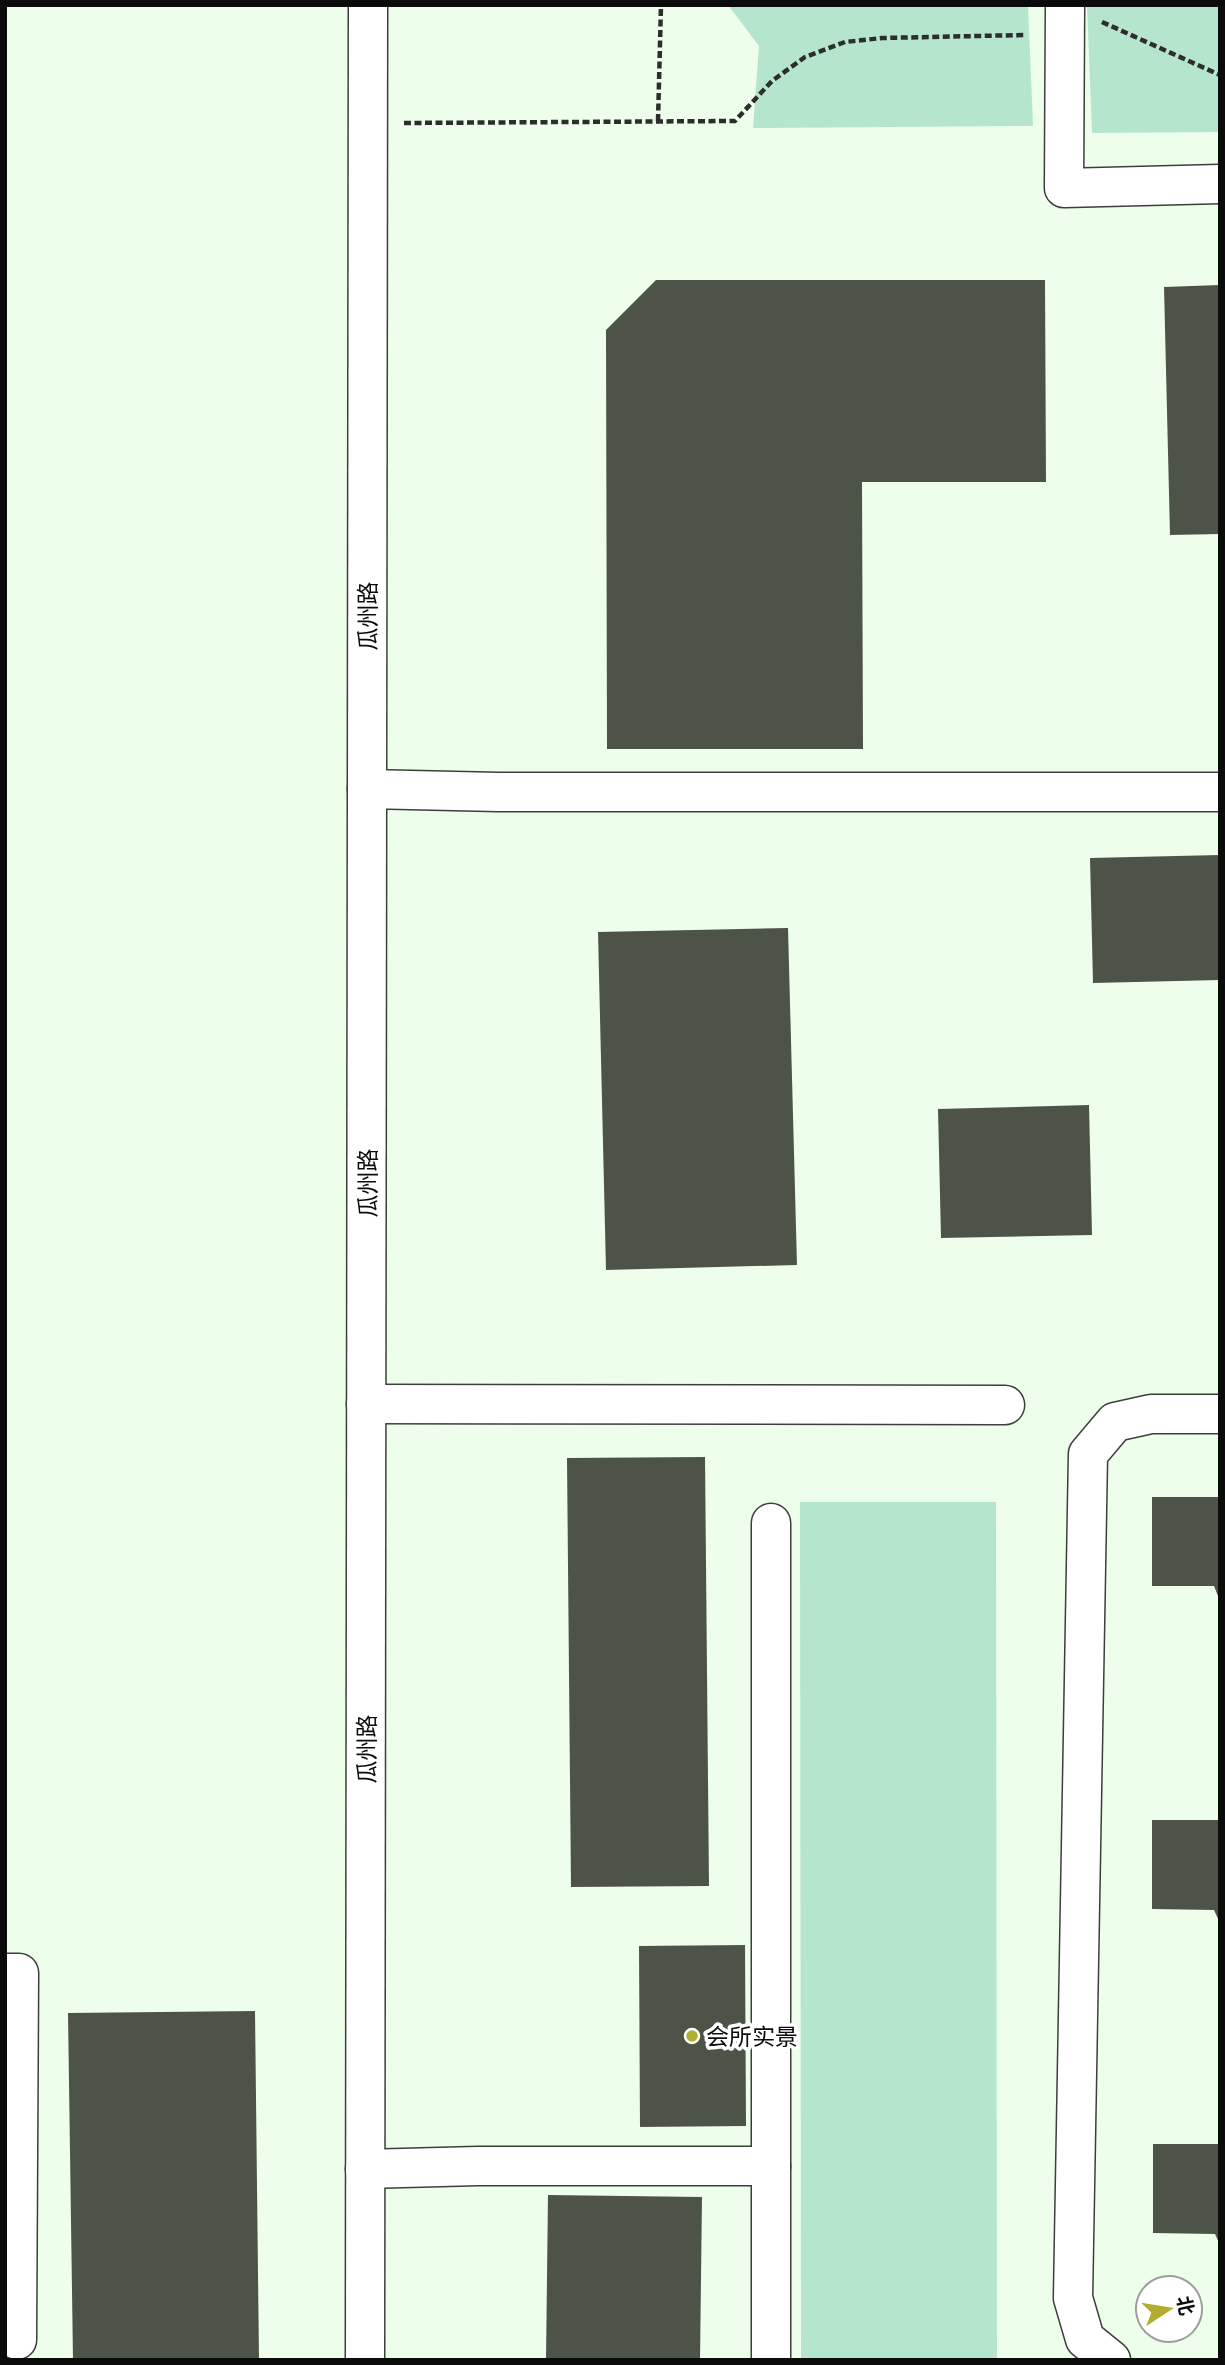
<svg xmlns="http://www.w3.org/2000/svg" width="1225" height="2365" font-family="Merriweather,'Noto Sans SC',serif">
	<rect width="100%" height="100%" fill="#edfeea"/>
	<!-- green -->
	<g fill="#b6e5ce">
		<polygon points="728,5 1028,5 1033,126 753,128 759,46"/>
		<polygon points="1087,5 1220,5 1220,132 1092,133"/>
		<polygon points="800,1502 996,1502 997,2358 801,2358"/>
	</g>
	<!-- building -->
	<g fill="#4e5348">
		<polygon points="656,280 1045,280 1046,482 862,482 863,749 607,749 606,330"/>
		<polygon points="1220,285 1220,534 1170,535 1164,287"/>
		<polygon points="1220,855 1220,980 1093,983 1090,858"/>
		<polygon points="788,928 797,1265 606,1270 598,932"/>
		<polygon points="1089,1105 1092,1235 941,1238 938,1109"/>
		<polygon points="705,1457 709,1886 571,1887 567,1458"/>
		<polygon points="1152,1497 1220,1497 1220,1601 1214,1586 1152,1586"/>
		<polygon points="1152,1820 1220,1820 1220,1923 1214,1910 1152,1909"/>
		<polygon points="745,1945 746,2126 640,2127 639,1946"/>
		<polygon points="255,2011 259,2360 73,2360 68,2013"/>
		<polygon points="1153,2144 1220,2144 1220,2245 1215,2234 1153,2233"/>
		<polygon points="548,2195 702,2197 700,2360 546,2360"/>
	</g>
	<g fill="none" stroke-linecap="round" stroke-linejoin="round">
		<!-- minor casing -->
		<g stroke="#3e3e3e" stroke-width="41">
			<g id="minor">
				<polyline points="1065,5 1064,188 1220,184"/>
				<polyline points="367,789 498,792 1220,792"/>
				<polyline points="366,1404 1005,1405"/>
				<polyline points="771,1523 771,2360"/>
				<polyline points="5,1973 19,1973 17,2340"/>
				<polyline points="365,2169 478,2166 771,2166"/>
				<polyline points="365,2360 368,5"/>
				<polyline points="1111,2360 1085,2339 1073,2298 1088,1454 1115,1422 1151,1414 1220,1414"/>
			</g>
		</g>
		<!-- path -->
		<g stroke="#2d2d2d" stroke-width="4.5" stroke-dasharray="7 3.5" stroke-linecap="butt">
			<polyline points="1102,22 1220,75"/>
			<polyline points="658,121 661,5"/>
			<polyline points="404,123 735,121 772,81 805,57 845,42 882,38 1025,35"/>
		</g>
		<!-- minor -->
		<use href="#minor" stroke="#fff" stroke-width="38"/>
	</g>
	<!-- markers -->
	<circle fill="#b1ad2d" stroke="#fff" stroke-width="2.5" cx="692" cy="2036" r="7"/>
	<g text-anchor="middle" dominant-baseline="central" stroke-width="7" stroke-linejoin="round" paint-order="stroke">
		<!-- street labels -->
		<g font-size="23" fill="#0b0b0b" stroke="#fff">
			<text transform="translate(367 616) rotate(-90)">瓜州路</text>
			<text transform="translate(367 1183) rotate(-90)">瓜州路</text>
			<text transform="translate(366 1749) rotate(-90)">瓜州路</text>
		</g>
		<!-- poi labels -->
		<g font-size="23" fill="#0b0b0b" stroke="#fff" text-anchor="start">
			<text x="706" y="2036">会所实景</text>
		</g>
	</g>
	<!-- border -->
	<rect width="1225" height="2365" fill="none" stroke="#0b0b0b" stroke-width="14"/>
	<!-- north arrow -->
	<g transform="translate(1169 2309) rotate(78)"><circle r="33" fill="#ffffff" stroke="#9d9d9d" stroke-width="2"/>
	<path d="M0-5L12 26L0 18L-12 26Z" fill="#b1ad2d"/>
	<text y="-10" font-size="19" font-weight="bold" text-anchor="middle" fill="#0b0b0b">北</text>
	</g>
</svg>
